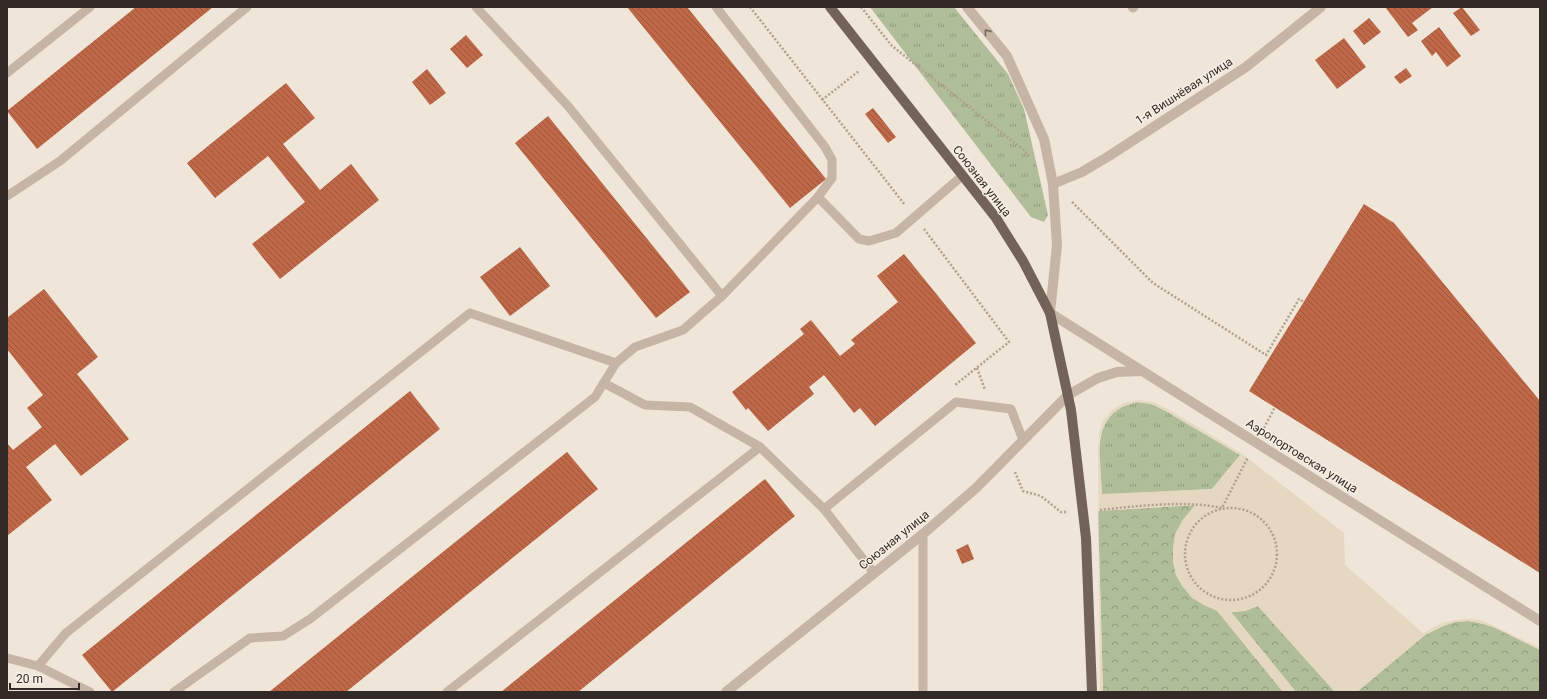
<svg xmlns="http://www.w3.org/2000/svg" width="1547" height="699" font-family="Roboto,sans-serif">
	<defs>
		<pattern id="grass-tufts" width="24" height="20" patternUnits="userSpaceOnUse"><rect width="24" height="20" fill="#afbd99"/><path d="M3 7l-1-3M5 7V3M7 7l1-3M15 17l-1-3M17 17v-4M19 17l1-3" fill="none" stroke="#8f9a7d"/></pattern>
		<pattern id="forest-crowns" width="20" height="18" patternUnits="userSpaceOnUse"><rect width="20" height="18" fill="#afbd99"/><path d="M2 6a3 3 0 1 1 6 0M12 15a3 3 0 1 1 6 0" fill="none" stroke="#8f9a7d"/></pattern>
		<pattern id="building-back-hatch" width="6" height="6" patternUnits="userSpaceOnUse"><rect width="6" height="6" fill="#be6847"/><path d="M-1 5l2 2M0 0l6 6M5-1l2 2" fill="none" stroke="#9b563b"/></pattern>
	</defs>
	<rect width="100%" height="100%" fill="#efe5d8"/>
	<!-- grass -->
	<g fill="url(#grass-tufts)">
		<polygon points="870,7 954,7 1008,74 1024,109 1048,215 1044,222 1031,217"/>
		<path d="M 1137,402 L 1151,404 L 1164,410 L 1240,455 L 1212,489 L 1102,495 C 1101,465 1090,424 1122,407 C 1126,405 1132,404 1137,402 Z"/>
	</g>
	<!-- forest -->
	<g fill="url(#forest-crowns)">
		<polygon points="1196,505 1182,521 1173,561 1176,575 1183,587 1204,605 1217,610 1283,692 1103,692 1098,511"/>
		<polygon points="1258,606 1335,692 1296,692 1231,612 1245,611"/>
		<path d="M 1468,621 C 1494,624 1517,638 1540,650 L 1540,692 L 1357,692 L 1425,635 L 1443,626 L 1455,622 Z"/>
	</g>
	<!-- plaza -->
	<path fill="#e6d7c0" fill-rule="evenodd" d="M 1138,400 L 1152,402 L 1164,407 L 1241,453 L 1344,533 L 1345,565 L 1423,633 L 1442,623 L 1455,620 L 1468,619 L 1480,620 L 1492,625 L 1540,648 L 1540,650 L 1493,627 L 1480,623 L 1468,621 L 1455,622 L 1443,626 L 1425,635 L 1357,692 L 1335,692 L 1258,606 L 1245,611 L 1231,612 L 1296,692 L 1283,692 L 1217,611 L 1204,605 L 1192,598 L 1183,587 L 1176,575 L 1173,561 L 1173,547 L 1175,534 L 1182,521 L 1195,505 L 1098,511 L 1103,692 L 1100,692 L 1098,447 L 1099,434 L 1103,421 L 1112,410 L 1124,403 ZM 1137,402 L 1151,404 L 1164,410 L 1240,455 L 1212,489 L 1102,494 L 1099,441 L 1103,427 L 1111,415 L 1123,406 Z"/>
	<!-- building -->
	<g fill="url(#building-back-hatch)">
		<polygon points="136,7 213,7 37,149 7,111"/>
		<polygon points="627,7 687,7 826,179 790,208"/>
		<polygon points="1385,7 1433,7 1412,23 1418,30 1408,37"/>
		<polygon points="1462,7 1480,30 1471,36 1453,13"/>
		<polygon points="1369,18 1381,32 1364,45 1353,31"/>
		<polygon points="1439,27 1461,56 1447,67 1436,52 1432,56 1421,41"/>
		<polygon points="466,35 483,55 467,68 450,49"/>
		<polygon points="1344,38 1366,67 1337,89 1315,60"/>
		<polygon points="1406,68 1412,76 1400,84 1394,77"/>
		<polygon points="427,69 446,93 430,105 412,82"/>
		<polygon points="286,83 315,118 283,144 320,190 351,164 379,200 280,279 252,244 305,202 268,156 215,198 187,163"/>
		<polygon points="873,108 896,137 888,143 865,114"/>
		<polygon points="548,116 690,292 656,318 515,143"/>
		<polygon points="1364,204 1394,223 1540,401 1540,573 1249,391"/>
		<polygon points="520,247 550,286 510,316 480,277"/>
		<polygon points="904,254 976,343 875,426 860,408 854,413 824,375 809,387 814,394 768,431 748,408 746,410 732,392 804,334 800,329 811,320 840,356 855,344 851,340 898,302 877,276"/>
		<polygon points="44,289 98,357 77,374 129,439 81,476 55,444 26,467 52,500 7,536 7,443 13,450 42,427 27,408 43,395 7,349 7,318"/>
		<polygon points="410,391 440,429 112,692 82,655"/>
		<polygon points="567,452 598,489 346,692 269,692"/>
		<polygon points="765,479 795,516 578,692 501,692"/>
		<polygon points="968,544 974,559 962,564 956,550"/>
	</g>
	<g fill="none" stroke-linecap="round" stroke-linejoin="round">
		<!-- path -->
		<g stroke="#b19f8f" stroke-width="2.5" stroke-dasharray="2 2" stroke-linecap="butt">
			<polyline points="750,7 905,205"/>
			<polyline points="861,7 892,46 1025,151 1029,156"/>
			<polyline points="822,100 859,71"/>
			<polyline points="1072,202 1153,283 1266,355 1299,299 1304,302"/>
			<polyline points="924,229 1009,342 955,385"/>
			<polyline points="977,368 985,390"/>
			<polyline points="1264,428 1275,407"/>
			<polyline points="1015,472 1023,491 1041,496 1061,512 1067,512"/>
			<circle cx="1231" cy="554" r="46"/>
			<path d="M 1100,510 C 1136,506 1186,500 1222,508 L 1248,457"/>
		</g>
		<!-- service -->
		<g stroke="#c6b5a5" stroke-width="9">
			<polyline points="476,7 568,106 722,296"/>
			<polyline points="716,7 825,147 832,160 832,178 818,197"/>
			<polyline points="1132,7 1133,8 1134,7"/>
			<polyline points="7,73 90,7"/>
			<polyline points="7,196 60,161 247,7"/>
			<polyline points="760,447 824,509"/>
			<polyline points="874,573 824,509 956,402 1011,409 1023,440"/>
			<polyline points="7,658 38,666 66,633 470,313 616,363"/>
			<polyline points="38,666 90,692"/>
			<polyline points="174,692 250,638 283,636 310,619 595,397 616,363 635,347 683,330 722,296 818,197 859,239 869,241 896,233 962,176"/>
			<polyline points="447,692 760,447 690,407 645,405 604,383"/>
			<polyline points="923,692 923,534"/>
		</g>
		<!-- minor -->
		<g stroke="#c6b5a5" stroke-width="10">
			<polyline points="967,7 1007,56 1044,139 1053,184 1057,245 1050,313"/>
			<polyline points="1053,184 1082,172 1109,156 1246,67 1321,7"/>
		</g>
		<!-- tertiary -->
		<g stroke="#c6b5a5" stroke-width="10">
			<polyline points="1050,313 1540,621"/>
			<polyline points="726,692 923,534 976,488 1068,395 1098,378 1117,372 1142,371"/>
		</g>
		<!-- primary -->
		<polyline stroke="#736257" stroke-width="10" points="830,7 996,218 1023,261 1050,313 1071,410 1086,538 1092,692"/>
	</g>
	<!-- one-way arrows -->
	<defs><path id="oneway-chevron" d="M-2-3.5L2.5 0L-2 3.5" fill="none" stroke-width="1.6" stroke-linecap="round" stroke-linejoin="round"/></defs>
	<use stroke="#75695f" href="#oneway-chevron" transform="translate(987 32) rotate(-129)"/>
	<g text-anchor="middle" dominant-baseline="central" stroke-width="3" stroke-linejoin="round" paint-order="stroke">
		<!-- street labels -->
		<g font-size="12" fill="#322a26" stroke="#f7efe4">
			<text transform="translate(1184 91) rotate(-33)">1-я Вишнёвая улица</text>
			<text transform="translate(982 181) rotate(52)">Союзная улица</text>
			<text transform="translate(1302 456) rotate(32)">Аэропортовская улица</text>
			<text transform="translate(894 540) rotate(-39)">Союзная улица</text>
		</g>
	</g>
	<!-- border -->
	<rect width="1547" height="699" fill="none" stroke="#322a26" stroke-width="16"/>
	<!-- scale -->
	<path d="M10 683v6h69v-6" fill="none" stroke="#322a26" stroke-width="2"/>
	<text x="16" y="683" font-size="12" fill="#322a26" stroke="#f7efe4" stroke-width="3" paint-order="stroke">20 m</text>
</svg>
